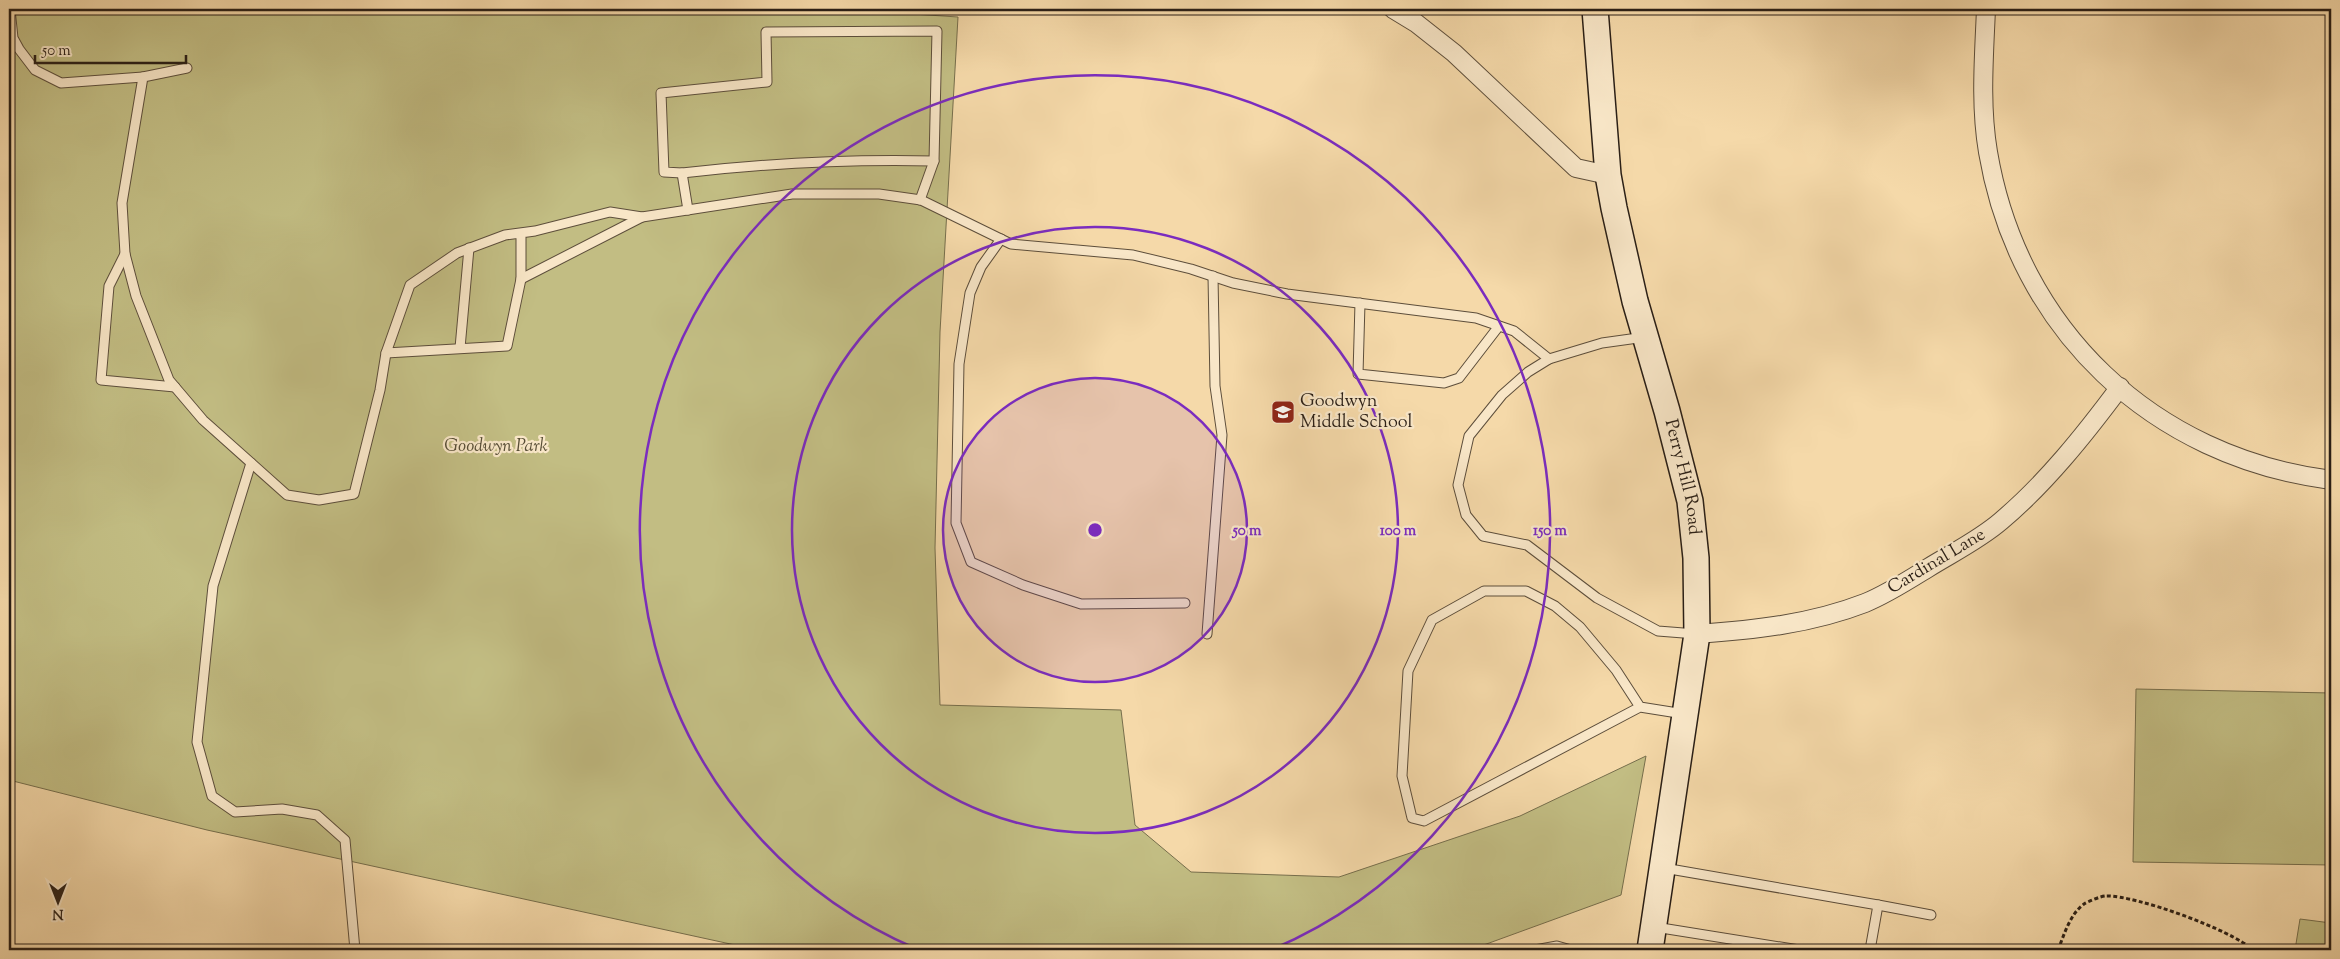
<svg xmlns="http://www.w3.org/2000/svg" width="2340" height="959" font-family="'Sorts Mill Goudy',serif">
	<rect width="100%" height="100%" fill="#f5d9a9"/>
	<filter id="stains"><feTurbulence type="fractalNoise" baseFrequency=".004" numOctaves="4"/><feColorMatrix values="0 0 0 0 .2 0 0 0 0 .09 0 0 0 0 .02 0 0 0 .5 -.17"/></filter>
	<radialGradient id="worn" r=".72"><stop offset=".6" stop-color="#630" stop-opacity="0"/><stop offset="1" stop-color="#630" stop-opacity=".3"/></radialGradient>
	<!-- green -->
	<g fill="#c2bd83" stroke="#766e4c">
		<polygon points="9,9 501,9 671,13 898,13 958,17 940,332 935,548 940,705 1121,710 1135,825 1191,872 1339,877 1520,816 1646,756 1621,895 1470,950 758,950 207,830 9,780"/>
		<polygon points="2136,689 2331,693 2331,865 2133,862"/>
		<polygon points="2300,919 2331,923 2331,950 2295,950"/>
	</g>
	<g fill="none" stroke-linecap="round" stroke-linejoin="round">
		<!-- lane casing -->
		<g stroke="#5d4e3b" stroke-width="11">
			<g id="lane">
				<polyline points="10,9 13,38 19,49 35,70 61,83 143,77"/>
				<polyline points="187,68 143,77 122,203 125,254 136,296 169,380 203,420 287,495 319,500 354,494 380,390 386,353"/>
				<polyline points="682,173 664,172 661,93 767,82 766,32 937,31 934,161 920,200"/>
				<path d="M 688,210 L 682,173 C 769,163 847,159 934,161"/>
				<polyline points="521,233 521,279 507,346 386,353 410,285 457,253 505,235 535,231 610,212 642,217 792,194 879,194 921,200 1011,244 1133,255 1191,269 1233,283 1287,294 1476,318 1514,331 1549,359"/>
				<polyline points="1001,239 981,267 970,293 959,364 956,523 971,562 1023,585 1081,604 1185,603"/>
				<polyline points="125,254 109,286 101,380 175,387"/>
				<polyline points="521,279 642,217"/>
				<polyline points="1360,303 1358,374 1444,383 1459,378 1499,326"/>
				<polyline points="1645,337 1602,343 1549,359 1528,372 1502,395 1469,436 1458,485 1466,515 1483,536 1527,545 1597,598 1658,631 1696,634"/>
				<polyline points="460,348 469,248"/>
				<polyline points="251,463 213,586 197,742 212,796 235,812 282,809 317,815 345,840 355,950"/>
				<polyline points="1207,634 1222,435 1215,386 1213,276"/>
				<polyline points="1640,707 1616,670 1580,627 1555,606 1526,591 1484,591 1432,620 1408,671 1402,776 1412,818 1424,821 1640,707 1684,714"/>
				<polyline points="1664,868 1878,905 1870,950"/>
				<polyline points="1878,905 1931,915"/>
				<polyline points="1655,927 1799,950"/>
				<polyline points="1535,950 1557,946 1571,950"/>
			</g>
		</g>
		<!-- street casing -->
		<g stroke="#5d4e3b" stroke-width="20">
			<g id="street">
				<polyline points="1393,9 1416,23 1454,53 1576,168 1608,175"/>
				<path d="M 1986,9 C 1984,57 1980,105 1988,152 C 2018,330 2153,457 2331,480"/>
				<path d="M 1697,634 C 1754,630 1811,624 1865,603 C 1887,594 1907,581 1928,568 C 1952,553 1979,540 2001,521 C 2046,483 2085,434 2120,387"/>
			</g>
		</g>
		<!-- secondary casing -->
		<g stroke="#2a1f16" stroke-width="28">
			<g id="secondary">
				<path id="s1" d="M 1595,9 L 1608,175 L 1614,208 L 1635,301 L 1667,411 L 1690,501 L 1696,558 L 1697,634 L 1650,950"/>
			</g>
		</g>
		<!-- path -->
		<path stroke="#2a1f16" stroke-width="3" stroke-dasharray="4 2.5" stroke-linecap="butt" d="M 2058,950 C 2064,935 2070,914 2084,904 C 2089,901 2101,896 2106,896 C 2135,895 2232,930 2253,950"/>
		<!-- lane -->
		<use href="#lane" stroke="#f8e6c7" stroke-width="9"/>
		<!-- street -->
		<use href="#street" stroke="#f8e6c7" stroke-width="18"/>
		<!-- secondary -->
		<use href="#secondary" stroke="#f8e6c7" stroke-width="25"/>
	</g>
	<!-- distance rings -->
	<circle cx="1095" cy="530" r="152" fill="#7b2cbf" fill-opacity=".12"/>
	<g fill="none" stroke="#7b2cbf" stroke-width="2.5">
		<circle cx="1095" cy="530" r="152"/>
		<circle cx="1095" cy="530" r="303"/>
		<path d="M917 949A455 455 0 1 1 1273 949"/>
	</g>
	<!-- icons -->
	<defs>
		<g id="school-square" transform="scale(1.25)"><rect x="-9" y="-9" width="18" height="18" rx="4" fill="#8f2418" stroke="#f8e6c7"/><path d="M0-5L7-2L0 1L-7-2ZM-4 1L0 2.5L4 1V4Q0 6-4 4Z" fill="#fff"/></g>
	</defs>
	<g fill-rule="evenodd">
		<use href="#school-square" x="1283" y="412"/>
	</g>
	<g text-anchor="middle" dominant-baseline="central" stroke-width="4.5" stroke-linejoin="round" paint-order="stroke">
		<!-- poi labels -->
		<g font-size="18" fill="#2a1f16" stroke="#f8e6c7" text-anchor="start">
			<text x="1300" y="402">Goodwyn<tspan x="1300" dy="21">Middle School</tspan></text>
		</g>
		<!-- park labels -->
		<g font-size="18" font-style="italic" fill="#584e37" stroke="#f8e6c7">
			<text x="496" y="447">Goodwyn Park</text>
		</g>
		<!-- street labels -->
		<g font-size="18" fill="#2a1f16" stroke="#f8e6c7">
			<text stroke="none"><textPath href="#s1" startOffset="478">Perry Hill Road</textPath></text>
			<text transform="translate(1937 562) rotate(-31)">Cardinal Lane</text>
		</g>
	</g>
	<circle cx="1095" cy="530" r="8" fill="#7b2cbf" stroke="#f8e6c7" stroke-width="2.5"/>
	<g font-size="15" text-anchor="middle" font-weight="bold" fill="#7b2cbf" stroke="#f8e6c7" stroke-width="4.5" stroke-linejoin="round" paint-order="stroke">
		<text x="1247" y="535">50 m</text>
		<text x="1398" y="535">100 m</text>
		<text x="1550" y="535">150 m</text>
	</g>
	<!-- margin -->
	<rect width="2340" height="959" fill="none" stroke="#f5d9a9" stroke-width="30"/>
	<rect x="10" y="10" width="2320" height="939" fill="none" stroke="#2a1f16" stroke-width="2.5"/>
	<rect x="15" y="15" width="2310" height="929" fill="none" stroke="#2a1f16"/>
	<!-- north arrow -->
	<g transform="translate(58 902) rotate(180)" stroke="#f8e6c7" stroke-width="4" paint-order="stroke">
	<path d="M0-4L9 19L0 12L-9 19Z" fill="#2a1f16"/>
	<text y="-8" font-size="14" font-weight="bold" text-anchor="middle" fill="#2a1f16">N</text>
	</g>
	<!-- scale -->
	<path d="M35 55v8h151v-8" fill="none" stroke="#2a1f16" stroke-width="2.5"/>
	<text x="42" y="55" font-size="15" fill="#2a1f16" stroke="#f8e6c7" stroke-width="4" paint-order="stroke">50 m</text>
	<rect width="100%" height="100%" filter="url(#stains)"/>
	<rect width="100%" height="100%" fill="url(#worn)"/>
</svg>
